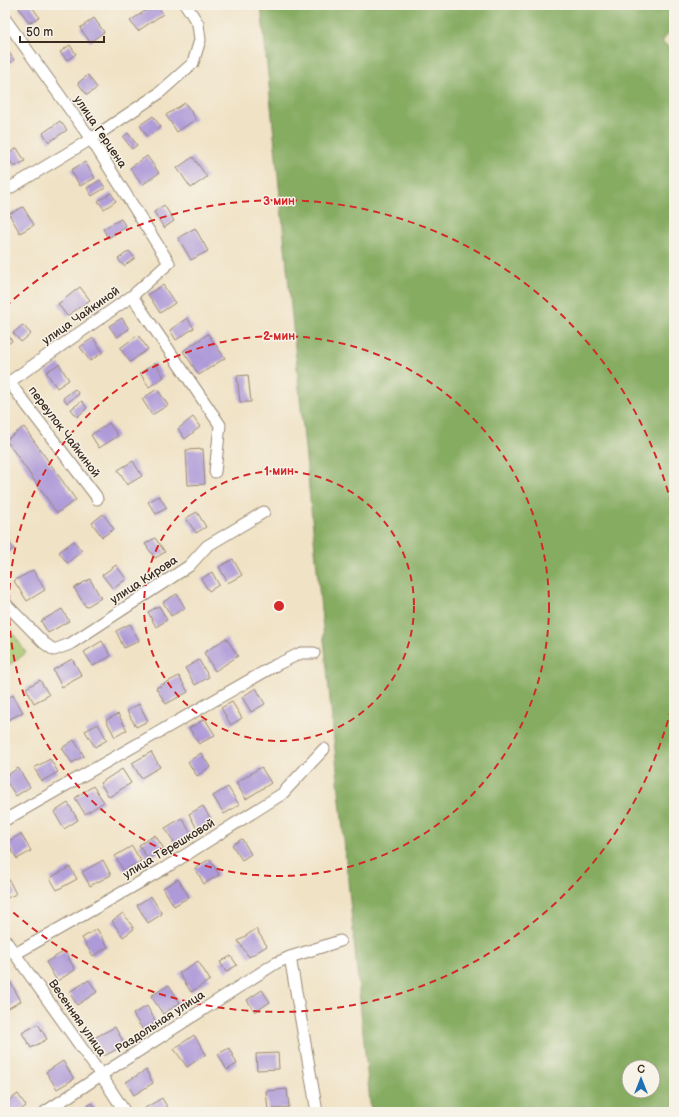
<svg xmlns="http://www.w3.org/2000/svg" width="679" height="1117" font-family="'Balsamiq Sans',sans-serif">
	<rect width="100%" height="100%" fill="#f7f3e8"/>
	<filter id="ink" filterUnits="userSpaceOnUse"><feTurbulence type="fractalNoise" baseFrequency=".025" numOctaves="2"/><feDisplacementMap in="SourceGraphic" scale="8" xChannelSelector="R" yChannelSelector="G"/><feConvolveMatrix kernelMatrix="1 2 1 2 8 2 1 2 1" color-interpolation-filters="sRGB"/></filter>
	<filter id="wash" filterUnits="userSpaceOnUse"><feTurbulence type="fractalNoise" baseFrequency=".012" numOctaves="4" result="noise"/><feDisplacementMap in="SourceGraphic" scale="16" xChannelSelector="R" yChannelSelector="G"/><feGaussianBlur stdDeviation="0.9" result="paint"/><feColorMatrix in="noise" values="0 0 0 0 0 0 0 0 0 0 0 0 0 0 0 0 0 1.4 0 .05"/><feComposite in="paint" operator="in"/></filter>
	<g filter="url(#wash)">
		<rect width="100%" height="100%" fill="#f0e2c5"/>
		<!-- green -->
		<polygon fill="#a8c870" stroke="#727947" points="5,621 26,653 6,667 5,666"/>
		<!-- forest -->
		<path fill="#86ac62" stroke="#606b40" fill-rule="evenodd" d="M 261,5 L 674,5 L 674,34 L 669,32 L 662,42 L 674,51 L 674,1112 L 371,1112 ZM 629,1067 L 653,1067 L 653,1091 L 629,1091 Z"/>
		<g id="blocks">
			<!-- building -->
			<g fill="#ae9ad8">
				<polygon points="23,5 31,5 39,17 29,23 19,8"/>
				<polygon points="154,5 157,5 163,14 138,31 130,21"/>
				<polygon points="94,18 104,32 90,42 80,28"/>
				<polygon points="70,45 76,54 67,60 60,52"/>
				<polygon points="5,46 14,60 5,67"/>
				<polygon points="88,75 97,88 87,95 78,83"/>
				<polygon points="185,103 196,119 177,132 166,115"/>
				<polygon points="153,116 161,127 147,137 140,125"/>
				<polygon points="60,121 67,130 49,142 43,133"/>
				<polygon points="128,133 137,145 132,149 123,137"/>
				<polygon points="17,148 25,161 14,167 6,155"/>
				<polygon points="147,156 159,173 142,185 130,168"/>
				<polygon points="193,157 207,177 191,188 177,168"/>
				<polygon points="85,162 95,178 80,186 71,170"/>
				<polygon points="100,180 105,188 92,196 87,188"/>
				<polygon points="111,193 116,201 104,209 98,201"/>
				<polygon points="164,205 174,221 164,228 154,212"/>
				<polygon points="23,207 34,225 20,233 9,214"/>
				<polygon points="121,219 126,227 108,238 103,229"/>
				<polygon points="195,228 208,251 191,260 178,238"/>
				<polygon points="129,251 135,258 124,266 118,259"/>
				<polygon points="163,285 175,303 160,313 148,294"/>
				<polygon points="80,287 90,300 67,316 58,304"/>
				<polygon points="122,318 129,329 117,337 109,326"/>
				<polygon points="187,318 194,328 176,340 170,330"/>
				<polygon points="23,325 31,334 21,342 13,333"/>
				<polygon points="5,331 12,341 5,346"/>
				<polygon points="208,334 225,358 199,375 183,351"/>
				<polygon points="138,335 148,349 130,362 120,348"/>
				<polygon points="93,338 103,352 90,361 80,347"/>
				<polygon points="155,363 164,377 149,387 140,373"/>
				<polygon points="59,364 69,380 57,388 46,372"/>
				<polygon points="248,375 251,402 240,402 237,376"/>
				<polygon points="75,389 79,394 67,403 63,398"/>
				<polygon points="157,389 168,405 152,415 142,399"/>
				<polygon points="82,401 87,408 77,417 71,409"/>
				<polygon points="193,417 200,427 185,439 178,429"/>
				<polygon points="109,423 118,436 99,448 91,435"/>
				<polygon points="24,427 76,500 57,513 6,440"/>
				<polygon points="203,449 205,484 188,485 186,450"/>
				<polygon points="133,461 142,476 127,485 118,470"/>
				<polygon points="159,496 167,508 156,514 148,502"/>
				<polygon points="197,512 206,527 196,533 186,518"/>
				<polygon points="103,514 114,529 102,537 92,523"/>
				<polygon points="5,537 14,549 5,555"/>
				<polygon points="155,538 165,552 155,558 145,544"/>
				<polygon points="74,541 82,551 67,563 59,552"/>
				<polygon points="233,559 242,575 228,583 219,567"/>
				<polygon points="116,565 126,579 113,589 102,575"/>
				<polygon points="33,570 45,590 27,601 14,581"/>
				<polygon points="212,572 219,585 209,591 201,579"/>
				<polygon points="90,579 101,598 86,607 74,588"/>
				<polygon points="177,594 185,608 171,616 163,602"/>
				<polygon points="159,606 167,620 156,627 148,612"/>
				<polygon points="62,609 69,621 48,633 41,621"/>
				<polygon points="130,624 139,641 124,648 116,631"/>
				<polygon points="226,638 238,656 215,671 204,653"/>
				<polygon points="102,641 111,656 93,666 84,652"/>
				<polygon points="72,659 82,676 62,687 53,670"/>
				<polygon points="199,660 209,677 195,685 185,668"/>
				<polygon points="179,676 188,692 166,704 156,688"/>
				<polygon points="40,680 49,695 34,703 26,688"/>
				<polygon points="256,688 265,704 251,712 242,697"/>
				<polygon points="13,695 23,712 6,721 5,719 5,700"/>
				<polygon points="232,702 242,718 231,725 221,708"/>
				<polygon points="139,704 148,721 136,727 127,711"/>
				<polygon points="118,714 127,730 115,737 106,720"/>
				<polygon points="205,719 215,735 199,744 189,728"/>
				<polygon points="98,724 107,740 95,747 85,731"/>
				<polygon points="74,740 84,756 72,763 62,748"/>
				<polygon points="151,752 160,767 141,778 132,763"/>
				<polygon points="201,753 210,767 197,776 188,762"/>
				<polygon points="50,759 58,772 42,781 34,768"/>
				<polygon points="261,767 271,783 246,799 236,783"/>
				<polygon points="18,768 30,787 16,796 5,779 5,777"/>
				<polygon points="122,769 131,783 109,797 100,783"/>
				<polygon points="93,786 104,802 85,814 75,798"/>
				<polygon points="228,787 239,805 224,814 213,796"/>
				<polygon points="68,803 78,820 64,829 54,812"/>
				<polygon points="203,806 212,821 197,829 189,814"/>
				<polygon points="182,818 191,834 175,844 165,828"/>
				<polygon points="21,834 31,851 17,859 7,842"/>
				<polygon points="155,835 164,849 148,859 139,845"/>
				<polygon points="242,839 251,854 242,860 232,845"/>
				<polygon points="132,846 141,861 124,871 115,856"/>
				<polygon points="210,859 219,875 204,884 195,868"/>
				<polygon points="103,860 111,875 90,886 82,872"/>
				<polygon points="70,867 77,879 57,890 50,878"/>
				<polygon points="8,878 16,894 5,899 5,880"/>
				<polygon points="178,879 189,897 174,906 163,888"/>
				<polygon points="151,896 162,914 148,923 137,905"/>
				<polygon points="123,913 134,929 123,937 112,921"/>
				<polygon points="97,929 108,947 93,956 82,938"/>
				<polygon points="256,929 267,946 249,957 238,941"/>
				<polygon points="65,951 75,970 57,981 46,962"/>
				<polygon points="231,956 237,965 226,972 220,962"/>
				<polygon points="198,961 210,980 191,992 179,973"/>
				<polygon points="8,978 21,1001 5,1010 5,979"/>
				<polygon points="89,980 97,992 77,1005 69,992"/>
				<polygon points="169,985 180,1003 163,1014 151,996"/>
				<polygon points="262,990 270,1002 255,1012 247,1000"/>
				<polygon points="147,1006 156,1022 143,1030 133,1014"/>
				<polygon points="38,1024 47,1039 31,1048 22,1033"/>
				<polygon points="115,1027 125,1045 104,1056 94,1038"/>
				<polygon points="194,1035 206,1054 187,1067 174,1049"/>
				<polygon points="229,1048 237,1064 227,1070 218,1054"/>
				<polygon points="278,1053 279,1069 257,1070 256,1054"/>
				<polygon points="63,1061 74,1079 57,1089 46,1072"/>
				<polygon points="146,1070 153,1083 134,1095 126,1082"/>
				<polygon points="287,1089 289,1107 268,1110 266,1091"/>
				<polygon points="18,1094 26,1106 18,1112 5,1112 5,1103"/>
				<polygon points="162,1098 170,1112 148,1112 145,1108"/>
				<polygon points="92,1103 98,1112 80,1112 79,1111"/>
			</g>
		</g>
	</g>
	<g filter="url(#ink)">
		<use href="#blocks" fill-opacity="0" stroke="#968672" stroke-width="1"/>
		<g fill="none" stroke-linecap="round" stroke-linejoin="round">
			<!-- street casing -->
			<g stroke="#968672" stroke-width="13">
				<g id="street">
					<polyline points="5,19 91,139 169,263 132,296 5,385"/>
					<polyline points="5,191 91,139 158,94 193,63 200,40 198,24 186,5"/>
					<polyline points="132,296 220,425 215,472"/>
					<polyline points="9,382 96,496 97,499"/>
					<polyline points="5,603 44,643 54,650 70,644 189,566 207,546 264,512"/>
					<polyline points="5,820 276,665 301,653 314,653"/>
					<polyline points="5,940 101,1075 125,1112"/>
					<polyline points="15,954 165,868 282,794 324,749"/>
					<polyline points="45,1112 101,1075 276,963 290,957"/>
					<polyline points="317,1112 290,957 340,941"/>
				</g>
			</g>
			<!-- street -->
			<use href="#street" stroke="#fff" stroke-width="11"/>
		</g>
	</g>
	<!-- distance rings -->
	<g fill="none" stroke="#d62828" stroke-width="2" stroke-dasharray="7 5">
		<circle cx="279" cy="606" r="135"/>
		<circle cx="279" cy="606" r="270"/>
		<path d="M674 697A405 405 0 0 1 5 905M5 307A405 405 0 0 1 674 515"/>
	</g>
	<g text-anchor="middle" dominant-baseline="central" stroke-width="3" stroke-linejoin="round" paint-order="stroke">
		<!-- street labels -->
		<g font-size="12" fill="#3b2a1e" stroke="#f7f3e8">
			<text transform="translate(100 132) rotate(56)">улица Герцена</text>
			<text transform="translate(81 316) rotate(-35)">улица Чайкиной</text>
			<text transform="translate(64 432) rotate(53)">переулок Чайкиной</text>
			<text transform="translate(144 580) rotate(-33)">улица Кирова</text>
			<text transform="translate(169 849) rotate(-31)">улица Терешковой</text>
			<text transform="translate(77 1018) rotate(55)">Весенняя улица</text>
			<text transform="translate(160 1022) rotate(-33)">Раздольная улица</text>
		</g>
	</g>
	<circle cx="279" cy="606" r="6" fill="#d62828" stroke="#f7f3e8" stroke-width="2"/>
	<g font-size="12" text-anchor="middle" font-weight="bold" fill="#d62828" stroke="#f7f3e8" stroke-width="3" stroke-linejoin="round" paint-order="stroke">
		<text x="279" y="205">3 мин</text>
		<text x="279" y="340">2 мин</text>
		<text x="279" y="475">1 мин</text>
	</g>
	<!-- margin -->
	<rect width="679" height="1117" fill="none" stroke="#f7f3e8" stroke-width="20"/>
	<!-- north arrow -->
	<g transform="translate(641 1079)"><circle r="19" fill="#f7f3e8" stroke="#aca397"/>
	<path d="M0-3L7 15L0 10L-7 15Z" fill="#1f6fb2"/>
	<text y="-6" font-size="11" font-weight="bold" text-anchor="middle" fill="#3b2a1e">С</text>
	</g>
	<!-- scale -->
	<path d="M20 36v6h84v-6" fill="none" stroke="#3b2a1e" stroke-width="2"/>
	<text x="26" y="36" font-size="12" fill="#3b2a1e" stroke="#f7f3e8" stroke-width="3" paint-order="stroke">50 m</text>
</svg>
